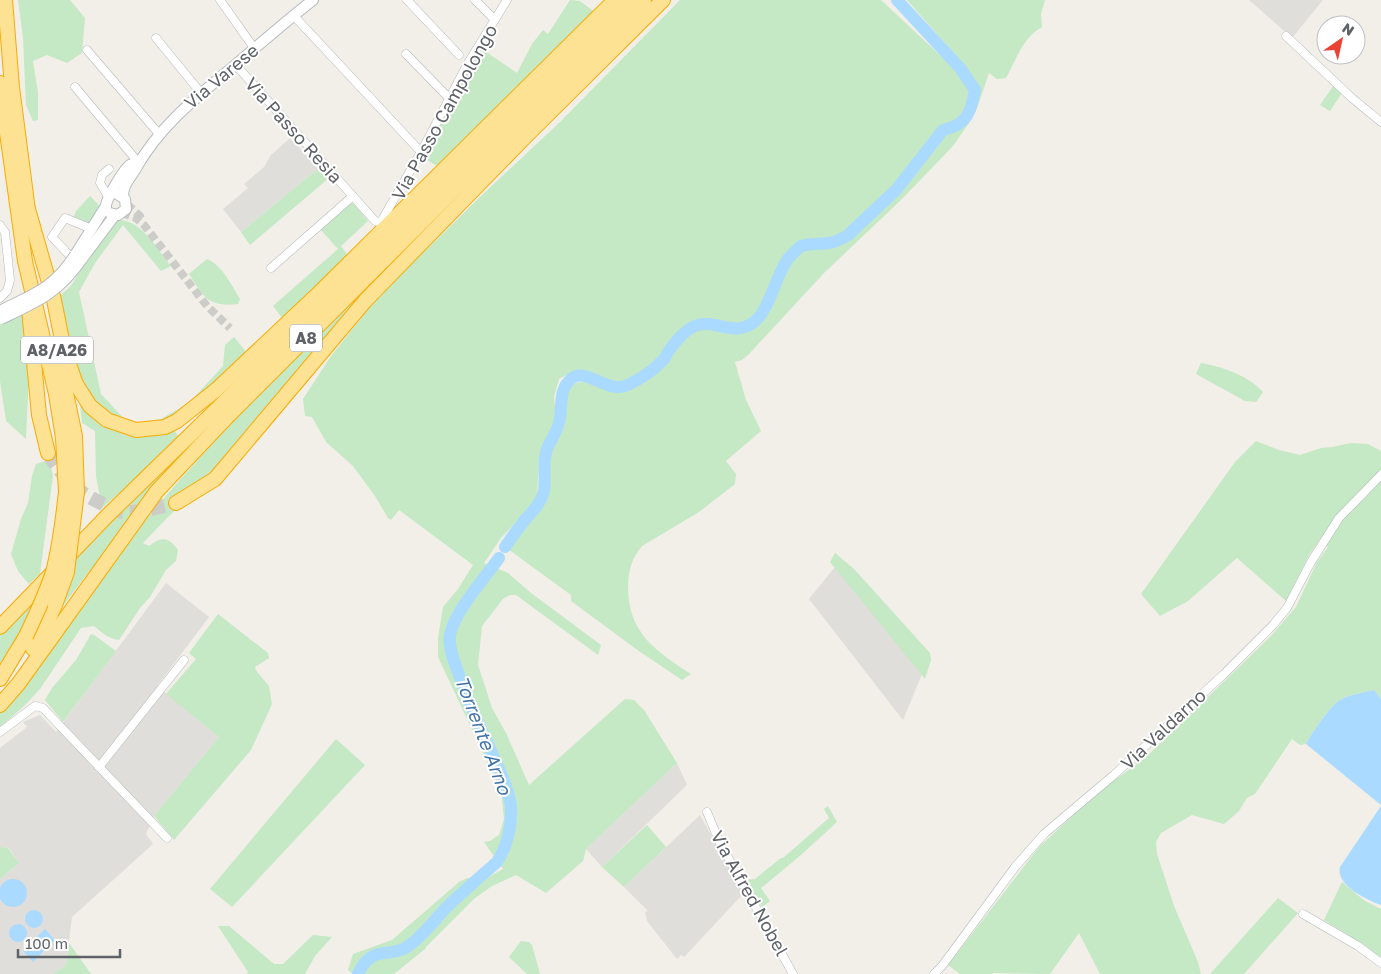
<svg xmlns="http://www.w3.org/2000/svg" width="1381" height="974" font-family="'Golos Text',sans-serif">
	<rect width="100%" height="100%" fill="#f1efe8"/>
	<!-- industrial -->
	<g fill="#e0deda">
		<polygon points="1249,0 1323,0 1292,38"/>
		<polygon points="290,138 319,168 241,232 223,209 248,188 244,184 264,167 271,155"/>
		<polygon points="835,567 922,674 903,720 809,599"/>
		<polygon points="166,583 209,617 157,686 219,737 154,816 146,834 153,844 72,917 66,965 53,974 0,974 0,879 19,863 9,848 0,847 0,748 27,727 23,722 40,715 56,732"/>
		<polygon points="677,763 687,785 602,867 586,849"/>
		<polygon points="700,815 743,894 685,956 684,957 681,955 677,959 647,921 645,912 648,911 624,887"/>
	</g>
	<!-- green -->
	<g fill="#c5e8c5">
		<polygon points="18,0 70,0 85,18 82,53 67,63 47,55 33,61 38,92 38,120 33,121 26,105 23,38"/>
		<polygon points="570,0 580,1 596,13 439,167 424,158 458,89 482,49 517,73 532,44 543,30 548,34"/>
		<path d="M 680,0 L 881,0 L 959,73 L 965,66 L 907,0 L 1045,0 L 1041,14 L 1042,27 C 1023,37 1016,60 1006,78 L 997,79 L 989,73 L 976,111 L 969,123 L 953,146 L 903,198 L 824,273 L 749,354 L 742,360 L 735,362 L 746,400 L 761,431 L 726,461 L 736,474 L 735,484 L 699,512 L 642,546 C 631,559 628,572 628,589 C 629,634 657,652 691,674 L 682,680 L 636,649 L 571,601 L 571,595 L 508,549 L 523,527 L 533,517 L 548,499 L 549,455 L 558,433 L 564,426 L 566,416 L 565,403 L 570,385 C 596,375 598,392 616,390 C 633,388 648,375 661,365 L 660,361 C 654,365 626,382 622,383 C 597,387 583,363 559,379 L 554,397 L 556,415 L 539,459 L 537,499 L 501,538 L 484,563 L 508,573 L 531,593 L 601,645 L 598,655 L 516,595 L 510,595 L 503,599 L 482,626 L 478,665 L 492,708 L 506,733 L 529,785 L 625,699 L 634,700 L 644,710 L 677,763 L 586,849 L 583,861 L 546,893 L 516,875 L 492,886 L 475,898 L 426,947 L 425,949 L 394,974 L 353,974 L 348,970 L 353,954 L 392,940 L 459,882 L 467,878 L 487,878 L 503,869 L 484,842 L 490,841 L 499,835 L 504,819 L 501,791 L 438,657 L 438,638 L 443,607 L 458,589 L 473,565 L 399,510 L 391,520 L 388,518 L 375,496 L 353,466 L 326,442 L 312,417 L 305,416 L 303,399 L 331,356 L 378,297 L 481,196 L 560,122 Z"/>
		<polygon points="1334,85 1342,93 1330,111 1320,105"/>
		<polygon points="319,168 329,178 250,245 241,232"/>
		<polygon points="90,196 99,205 91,224 73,219 76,211"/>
		<polygon points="350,203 354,204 368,221 341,246 349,257 283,319 273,306 338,249 320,229"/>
		<path d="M 118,220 C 142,220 157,249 171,266 L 161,271 L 123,225 L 95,263 L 79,292 L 101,394 L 129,424 C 120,419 106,415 99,408 C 74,384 66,331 57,298 L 71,286 L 108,226 Z"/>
		<path d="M 207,259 C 222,265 232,286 240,299 L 238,304 C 207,307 204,297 189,274 Z"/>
		<path d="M 373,280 L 303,366 L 301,364 L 294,377 L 269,405 L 214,474 L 168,517 L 143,543 L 149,546 C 162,536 169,537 178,550 L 176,561 L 166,570 L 150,597 L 140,608 L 119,640 C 109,639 101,632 94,626 L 81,628 L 40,689 L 24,706 L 0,727 L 0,711 C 54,639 105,565 164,498 C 230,422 301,351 373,280 Z"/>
		<polygon points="26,312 29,372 26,439 6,421 0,381 0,324"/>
		<polygon points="234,337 247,353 191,407 172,420 154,423 190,402 223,366 225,345"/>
		<path d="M 1201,363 C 1223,367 1247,375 1263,392 L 1256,402 L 1245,401 L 1196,374 Z"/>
		<path d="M 80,404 C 113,435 129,444 174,430 L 179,437 L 165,452 L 102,508 L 96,476 L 95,431 L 82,423 Z"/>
		<path d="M 222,414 C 166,476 112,539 63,606 L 60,605 L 77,553 L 161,470 Z"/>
		<path d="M 1256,441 L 1279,450 L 1300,455 L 1321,448 L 1332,447 L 1351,443 L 1368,444 L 1381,451 L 1381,699 L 1374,690 C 1363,693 1350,694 1340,700 C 1330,706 1312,733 1306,744 L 1300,745 L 1292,739 L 1255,794 L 1247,798 L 1239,811 L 1224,824 L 1192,815 L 1161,833 L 1156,842 L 1157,854 L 1174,906 L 1198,962 L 1201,974 L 1100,974 L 1079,933 L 1050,974 L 993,973 L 992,974 L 960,974 L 948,965 L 1039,847 L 1097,793 L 1145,758 L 1271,636 L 1296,607 L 1317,562 L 1328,547 L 1321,538 L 1309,555 L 1286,601 L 1237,558 L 1188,601 L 1160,616 L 1141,594 L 1235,462 Z"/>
		<polygon points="45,461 50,464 53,475 40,574 29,584 18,571 11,554 21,519 28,503 32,476 36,464"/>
		<polygon points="835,553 854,569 930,653 931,660 925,679 830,562"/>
		<polygon points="35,595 36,596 24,627 0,663 0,634"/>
		<polygon points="218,614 268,653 269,658 255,667 257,672 269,686 272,704 251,750 174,840 154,816 219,737 166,694 196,659 189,653"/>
		<polygon points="91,634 94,635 116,651 63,722 45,700 52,688 76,660"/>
		<polygon points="336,739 365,765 232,907 210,889"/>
		<polygon points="828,806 837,822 801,855 761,888 770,901 762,907 746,880 755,879 781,858 783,858 829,818 824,809"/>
		<polygon points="647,825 666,847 624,887 602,867"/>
		<polygon points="0,847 8,848 19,863 0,879"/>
		<polygon points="1342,882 1365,901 1381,909 1381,958 1366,946 1324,920"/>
		<polygon points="1278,898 1298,913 1244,974 1210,974"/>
		<polygon points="218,926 229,926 274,964 283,964 313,935 332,937 315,956 305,974 247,974 248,972"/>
		<polygon points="521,941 529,942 532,945 540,974 527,974 509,957"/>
		<polygon points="69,943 91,974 53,974 66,965"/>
	</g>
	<!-- water -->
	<g fill="#aadaff">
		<path d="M 1374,690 L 1381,699 L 1381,805 L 1306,744 C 1312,733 1330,706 1340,700 C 1350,694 1363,693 1374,690 Z"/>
		<path d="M 1381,806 L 1381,905 C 1367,900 1335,885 1340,867 Z"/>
		<circle cx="13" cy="893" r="14"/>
		<circle cx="34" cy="919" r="9"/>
		<circle cx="18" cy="933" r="9"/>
		<polygon points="45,929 55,940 33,962 23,951"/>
	</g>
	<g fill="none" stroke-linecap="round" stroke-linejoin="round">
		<!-- river -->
		<g stroke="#aadaff" stroke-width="12">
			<path d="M 505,547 C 510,540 515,532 521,525 C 529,514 541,505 544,491 C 546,477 542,463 547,449 C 551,439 559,429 560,418 C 562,405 559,389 571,379 C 586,366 608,395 628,385 C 640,379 653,371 662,361 C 665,359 666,355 668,352 C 675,342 685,330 695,326 C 714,318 734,338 754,322 C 768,312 776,277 786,262 C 789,256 796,251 801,246 C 821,241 828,248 848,235 L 896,190 L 943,130 C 967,125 971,112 975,90 L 960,68 L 897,0"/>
			<path d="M 358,974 C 374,941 391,961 411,944 C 423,935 433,922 443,911 C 460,894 479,878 497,862 C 507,847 512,826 511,807 C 509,788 499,770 492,753 C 480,727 467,700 458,672 C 454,661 448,647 450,635 C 454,612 485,578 499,558"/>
		</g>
		<!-- street-tunnel -->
		<g stroke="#ccccc8" stroke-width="8" stroke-dasharray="8 4" stroke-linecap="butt">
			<polyline points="127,204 140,216 142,221"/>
			<polyline points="122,213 136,218 144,225 207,306 230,328"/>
		</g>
		<!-- highway-tunnel -->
		<path stroke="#ccccc8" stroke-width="14" stroke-dasharray="14 7" stroke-linecap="butt" d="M 48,453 C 65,480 78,494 108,506 C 112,508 118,511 122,512 C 136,514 163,506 176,503"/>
		<!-- street casing -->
		<g stroke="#b5b8bc" stroke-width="9">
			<g id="street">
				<polyline points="220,0 254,48"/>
				<polyline points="407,0 459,55"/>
				<polyline points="475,0 495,20"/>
				<polyline points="294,16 421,152"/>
				<polyline points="1286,36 1352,98 1381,122"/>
				<polyline points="156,38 201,93"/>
				<polyline points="87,50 159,134"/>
				<polyline points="406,54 449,98"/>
				<polyline points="235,64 375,221 379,222 382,220 421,152 468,63 507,0"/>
				<polyline points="75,87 138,162"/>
				<polyline points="109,169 102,175 100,183 109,198"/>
				<polyline points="0,225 5,232 10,280 7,291 0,298"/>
				<polyline points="73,259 52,237 65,218 92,229"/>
				<polyline points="271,268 353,196"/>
				<polyline points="0,732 35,706 43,708 167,838"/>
				<polyline points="99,767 184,660"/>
				<polyline points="707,812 720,843 793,974"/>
				<polyline points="1303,914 1358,946 1381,963"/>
				<polyline points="934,974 942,966 1015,867 1044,834 1115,774 1224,674 1273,625 1287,608 1311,562 1339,518 1381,475"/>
			</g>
		</g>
		<!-- secondary casing -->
		<g stroke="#b6babf" stroke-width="12">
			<g id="secondary">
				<path d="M 123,197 C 123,184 129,180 135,170 C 159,126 197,97 234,66 C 260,44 286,21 313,0"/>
				<polyline points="110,213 118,215 126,209 125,199 117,194"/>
				<path d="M 75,255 L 106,206 C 106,199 124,169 130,165 C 133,163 136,163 138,162"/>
				<polyline points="82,259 115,215"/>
			</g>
		</g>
		<!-- highway casing -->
		<g stroke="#f9ab00" stroke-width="16">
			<g id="highway">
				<polyline points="5,0 12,87 29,218"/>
				<polyline points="0,83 25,261 56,394 63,438 66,492"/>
				<polyline points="28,209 54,300 64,350 76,384 90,406 107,420 136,430 165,427 177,421 216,390 320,292 615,0"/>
				<polyline points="29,309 39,415 48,453"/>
				<polyline points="58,354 75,436 77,492"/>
				<polyline points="176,503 215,479 365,301 525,137 663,0"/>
				<polyline points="0,627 108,515 221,405 629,0"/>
				<polyline points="33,649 39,640 55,605"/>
				<polyline points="0,679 26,636"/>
				<polyline points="0,705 19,683 157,491 229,415 644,0"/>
			</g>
		</g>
		<!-- street -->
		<use href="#street" stroke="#fff" stroke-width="8"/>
		<!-- secondary -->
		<use href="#secondary" stroke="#fff" stroke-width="10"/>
		<!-- highway -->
		<use href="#highway" stroke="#fde293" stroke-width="14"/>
		<!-- secondary-bridge casing -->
		<g stroke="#b6babf" stroke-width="12" stroke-linecap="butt">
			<g id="secondary-bridge">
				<path d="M 0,311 C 35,293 53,289 75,255"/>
				<path d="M 1,319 C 37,302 59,293 82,259"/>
			</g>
		</g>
		<!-- highway-bridge casing -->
		<g stroke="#f9ab00" stroke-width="16" stroke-linecap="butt">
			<g id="highway-bridge">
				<polyline points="55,605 67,572 77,492"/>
				<path d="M 26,636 C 36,615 46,594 53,572 C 60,546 63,519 66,492"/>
			</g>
		</g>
		<!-- secondary-bridge -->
		<use href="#secondary-bridge" stroke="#fff" stroke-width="10"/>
		<!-- highway-bridge -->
		<use href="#highway-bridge" stroke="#fde293" stroke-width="14"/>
	</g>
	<g text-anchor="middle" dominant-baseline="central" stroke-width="4" stroke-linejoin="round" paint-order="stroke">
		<!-- shield labels -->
		<g fill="#fff" stroke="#8f9295" stroke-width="1">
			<rect x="290" y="324.5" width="32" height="27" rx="4"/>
			<rect x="21" y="336.5" width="72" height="27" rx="4"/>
		</g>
		<g font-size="16" font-weight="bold" fill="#5f6368">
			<text x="306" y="338">A8</text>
			<text x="57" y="350">A8/A26</text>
		</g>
		<!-- street labels -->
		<g font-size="18" fill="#5f6368" stroke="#fff">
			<text transform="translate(221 76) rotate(-40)">Via Varese</text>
			<text transform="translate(444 112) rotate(-61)">Via Passo Campolongo</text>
			<text transform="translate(294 130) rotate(48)">Via Passo Resia</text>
			<text transform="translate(1163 729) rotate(-43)">Via Valdarno</text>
			<text transform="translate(750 893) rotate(61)">Via Alfred Nobel</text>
		</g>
		<!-- water labels -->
		<g font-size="19" font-style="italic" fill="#4174aa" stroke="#fff">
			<text transform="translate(484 735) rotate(69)">Torrente Arno</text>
		</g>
	</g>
	<!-- north arrow -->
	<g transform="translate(1341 40) rotate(34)"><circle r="24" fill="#ffffff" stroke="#bfc1c3"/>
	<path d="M0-4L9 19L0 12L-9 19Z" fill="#ea4335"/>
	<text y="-8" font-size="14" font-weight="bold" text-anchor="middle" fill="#5f6368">N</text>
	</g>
	<!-- scale -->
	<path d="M18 949v8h102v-8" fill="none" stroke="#5f6368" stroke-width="2.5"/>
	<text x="25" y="949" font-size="15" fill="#5f6368" stroke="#ffffff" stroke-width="4" paint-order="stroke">100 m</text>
</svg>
